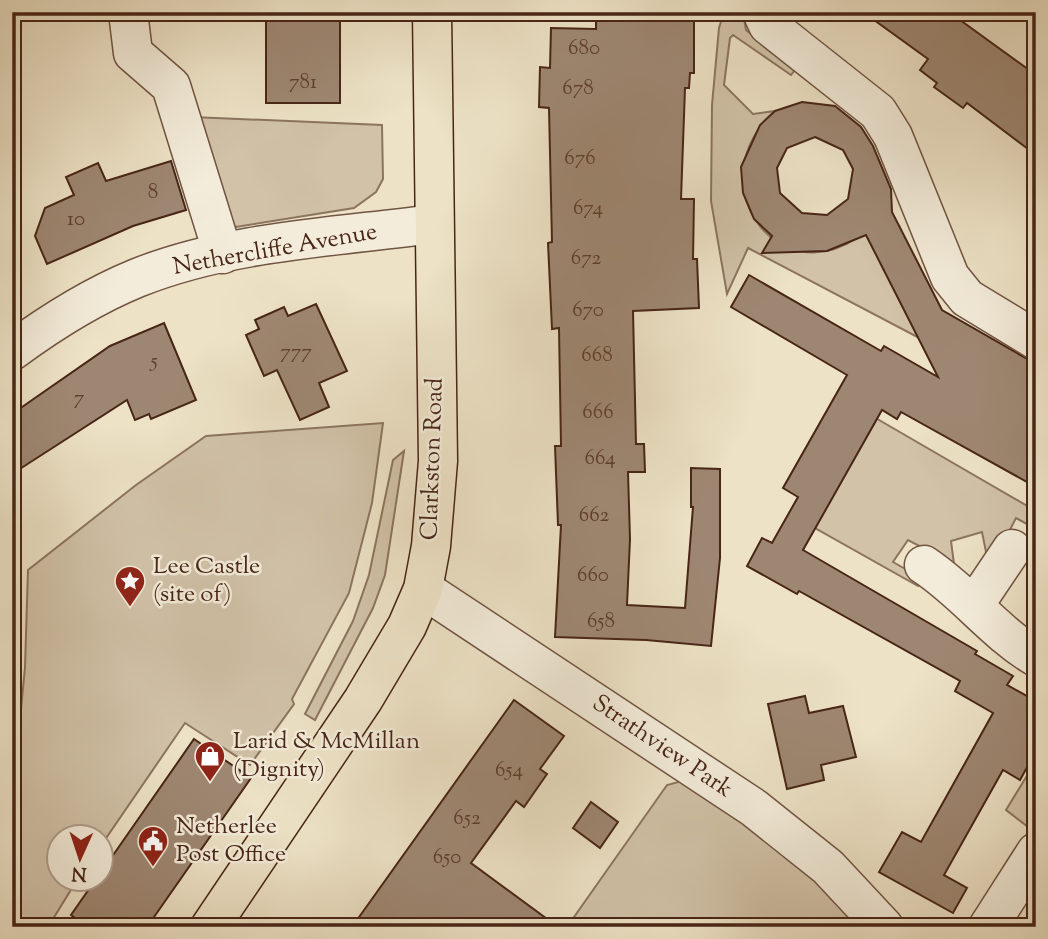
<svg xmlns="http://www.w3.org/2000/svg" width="1048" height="939" font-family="'Sorts Mill Goudy',serif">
	<rect width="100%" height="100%" fill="#ede2c6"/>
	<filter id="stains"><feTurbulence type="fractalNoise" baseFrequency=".00286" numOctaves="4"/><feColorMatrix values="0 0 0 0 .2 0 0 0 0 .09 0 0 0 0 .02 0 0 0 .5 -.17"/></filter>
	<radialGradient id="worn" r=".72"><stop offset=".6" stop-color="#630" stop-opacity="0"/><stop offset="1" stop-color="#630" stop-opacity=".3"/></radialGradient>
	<!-- green -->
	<g fill="#d1c2a8" stroke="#8c745f" stroke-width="2">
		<path d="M 724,12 L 743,12 L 746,30 L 795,70 L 791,75 L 733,35 L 730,38 L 724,85 L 753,114 L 775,111 C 697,182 776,292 857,238 C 865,233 872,222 879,214 L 899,226 L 870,241 L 925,341 L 748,248 L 727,294 L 711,201 L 712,105 L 719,28 Z"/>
		<polygon points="192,117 382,125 383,179 376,192 354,208 223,229"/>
		<polygon points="867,413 1036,511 1036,529 1016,518 998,553 987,557 982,532 951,541 954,564 908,540 893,562 923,579 918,586 815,528"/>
		<polygon points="383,423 372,503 349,593 292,699 294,704 250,765 185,723 102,844 102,838 60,838 60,880 77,880 48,927 12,927 12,805 25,667 28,570 136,485 206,436"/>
		<polygon points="404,451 385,575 373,608 315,720 305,714 353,621 369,575 393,460"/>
		<polygon points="1036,761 1036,823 1032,830 1006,810"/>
		<polygon points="682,781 807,868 863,927 567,927 667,785"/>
	</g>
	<!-- building -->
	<g fill="#9e8772" stroke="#482516" stroke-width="2" fill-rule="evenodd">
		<rect x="266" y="12" width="74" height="91"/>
		<polygon points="596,12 694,12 694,73 690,73 689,88 685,88 681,199 694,199 693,259 697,259 699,308 633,311 636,444 644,444 645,472 628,472 630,539 627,605 685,608 693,507 691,507 691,468 720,469 720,558 711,646 646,640 555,637 561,525 558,525 555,446 561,446 559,328 552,329 548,243 552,242 549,108 539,107 540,67 550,68 551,28 596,29"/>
		<polygon points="863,12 949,12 1036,75 1036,155 967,103 963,108 934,87 937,83 920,70 928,59"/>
		<path d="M 802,102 L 835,106 L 861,127 L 873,146 L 891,189 L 892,212 L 942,310 L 1036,364 L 1036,487 L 901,412 L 897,419 L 882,410 L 803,550 L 977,651 L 975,654 L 1013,676 L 1007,685 L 1036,701 L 1036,751 L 1020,780 L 1003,770 L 944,875 L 967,888 L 953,913 L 879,872 L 902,832 L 921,842 L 993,713 L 955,691 L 960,681 L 799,591 L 797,594 L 747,566 L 762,538 L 772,543 L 798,497 L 783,488 L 847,375 L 731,307 L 749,275 L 881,351 L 884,346 L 938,377 L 866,235 L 827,251 L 762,253 L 772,236 L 754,219 L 743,193 L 741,167 L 760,125 L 775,111 ZM 815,137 L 843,150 L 853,169 L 848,199 L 827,215 L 802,213 L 780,193 L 777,168 L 787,148 Z"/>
		<polygon points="171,161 186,210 133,226 47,264 35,236 45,208 74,195 66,177 98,163 106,181"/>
		<polygon points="316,304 347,371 319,383 329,407 300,420 277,370 264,376 246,335 259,329 255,320 284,307 288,316"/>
		<polygon points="164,323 196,400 151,419 149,414 135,420 127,400 12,474 12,414 110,346"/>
		<polygon points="805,696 809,713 843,706 856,757 821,765 824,780 787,789 768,704"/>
		<polygon points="514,700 564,736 540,769 547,774 524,807 516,801 471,863 558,927 352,927"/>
		<polygon points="194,739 251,778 147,927 88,927 71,915 96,879 102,879 102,871"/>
		<polygon points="591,802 618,822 600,848 573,828"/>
	</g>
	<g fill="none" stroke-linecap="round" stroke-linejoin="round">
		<!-- minor casing -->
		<g stroke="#715442" stroke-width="41">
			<g id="minor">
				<polyline points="128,12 133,53 171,86 223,254"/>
				<polyline points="762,12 768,25 878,112 893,136 950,277 967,298 1036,340"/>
				<path d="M 12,351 C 50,323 93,296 137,278 C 229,241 336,237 433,224"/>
				<path d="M 924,565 C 965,592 995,633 1036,657"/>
				<polyline points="423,589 754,808 828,867 884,927"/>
				<polyline points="975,604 1012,549"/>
				<polyline points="988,927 1036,852"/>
			</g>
		</g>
		<!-- major casing -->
		<g stroke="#482516" stroke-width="41">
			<polyline id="major" points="210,927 363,700 407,626 423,589 431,546 438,461 432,12"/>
		</g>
		<!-- minor -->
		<use href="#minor" stroke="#f3ecda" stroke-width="38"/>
		<!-- major -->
		<use href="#major" stroke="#ede2c6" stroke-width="38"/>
	</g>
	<!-- icons -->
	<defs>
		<g id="sight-pin" transform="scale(1.575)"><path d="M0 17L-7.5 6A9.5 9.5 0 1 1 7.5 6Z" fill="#8f2418" stroke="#f3ecda"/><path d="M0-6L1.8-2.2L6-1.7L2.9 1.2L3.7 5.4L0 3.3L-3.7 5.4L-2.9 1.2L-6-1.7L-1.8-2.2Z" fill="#fff"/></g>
		<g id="shop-pin" transform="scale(1.575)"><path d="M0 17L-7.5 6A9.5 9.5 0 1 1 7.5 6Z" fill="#8f2418" stroke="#f3ecda"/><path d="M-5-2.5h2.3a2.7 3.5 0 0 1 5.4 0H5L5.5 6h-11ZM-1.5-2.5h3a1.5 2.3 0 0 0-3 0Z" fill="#fff"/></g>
		<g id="civic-pin" transform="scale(1.575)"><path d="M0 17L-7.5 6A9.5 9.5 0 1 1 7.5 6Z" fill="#8f2418" stroke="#f3ecda"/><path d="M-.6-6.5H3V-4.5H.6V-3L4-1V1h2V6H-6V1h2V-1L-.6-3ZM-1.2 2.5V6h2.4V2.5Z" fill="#fff"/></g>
	</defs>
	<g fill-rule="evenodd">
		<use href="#sight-pin" x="130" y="581"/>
		<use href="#shop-pin" x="210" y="756"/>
		<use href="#civic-pin" x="153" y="841"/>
	</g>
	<g text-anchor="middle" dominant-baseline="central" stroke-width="5" stroke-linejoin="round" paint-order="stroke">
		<!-- number labels -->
		<g font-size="21" fill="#5e3e2d">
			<text x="584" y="49">680</text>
			<text x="303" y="83">781</text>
			<text x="578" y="89">678</text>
			<text x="580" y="159">676</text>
			<text x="153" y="193">8</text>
			<text x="588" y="209">674</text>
			<text x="76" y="220">10</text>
			<text x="586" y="259">672</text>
			<text x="588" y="311">670</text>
			<text x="296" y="353">777</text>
			<text x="597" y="356">668</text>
			<text x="154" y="362">5</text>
			<text x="79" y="399">7</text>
			<text x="598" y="413">666</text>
			<text x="600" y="459">664</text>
			<text x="594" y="516">662</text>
			<text x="593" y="576">660</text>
			<text x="601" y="622">658</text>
			<text x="509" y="771">654</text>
			<text x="467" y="819">652</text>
			<text x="447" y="858">650</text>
		</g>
		<!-- street labels -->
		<g font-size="24" fill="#482516" stroke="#f3ecda">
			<text transform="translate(275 250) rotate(-10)">Nethercliffe Avenue</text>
			<text transform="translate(433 459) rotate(-88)">Clarkston Road</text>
			<text transform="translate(662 747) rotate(34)">Strathview Park</text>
		</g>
		<!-- poi labels -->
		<g font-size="24" fill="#482516" stroke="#f3ecda" text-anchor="start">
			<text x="153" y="567">Lee Castle<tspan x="153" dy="28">(site of)</tspan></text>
			<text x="233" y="742">Larid &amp; McMillan<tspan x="233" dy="28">(Dignity)</tspan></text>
			<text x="176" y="827">Netherlee<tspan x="176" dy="28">Post Office</tspan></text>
		</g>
	</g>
	<!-- margin -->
	<rect width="1048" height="939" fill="none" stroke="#ede2c6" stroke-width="42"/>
	<rect x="14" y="14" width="1020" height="911" fill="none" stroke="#482516" stroke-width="3.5"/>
	<rect x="21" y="21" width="1006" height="897" fill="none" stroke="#482516" stroke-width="2"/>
	<!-- north arrow -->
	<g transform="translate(80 858) rotate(183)"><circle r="33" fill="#f3ecda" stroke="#af9c8c" stroke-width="2"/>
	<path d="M0-5L12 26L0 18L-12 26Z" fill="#8f2418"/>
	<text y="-10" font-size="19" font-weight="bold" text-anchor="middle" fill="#482516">N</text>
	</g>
	<rect width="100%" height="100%" filter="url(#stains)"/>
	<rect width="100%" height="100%" fill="url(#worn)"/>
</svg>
